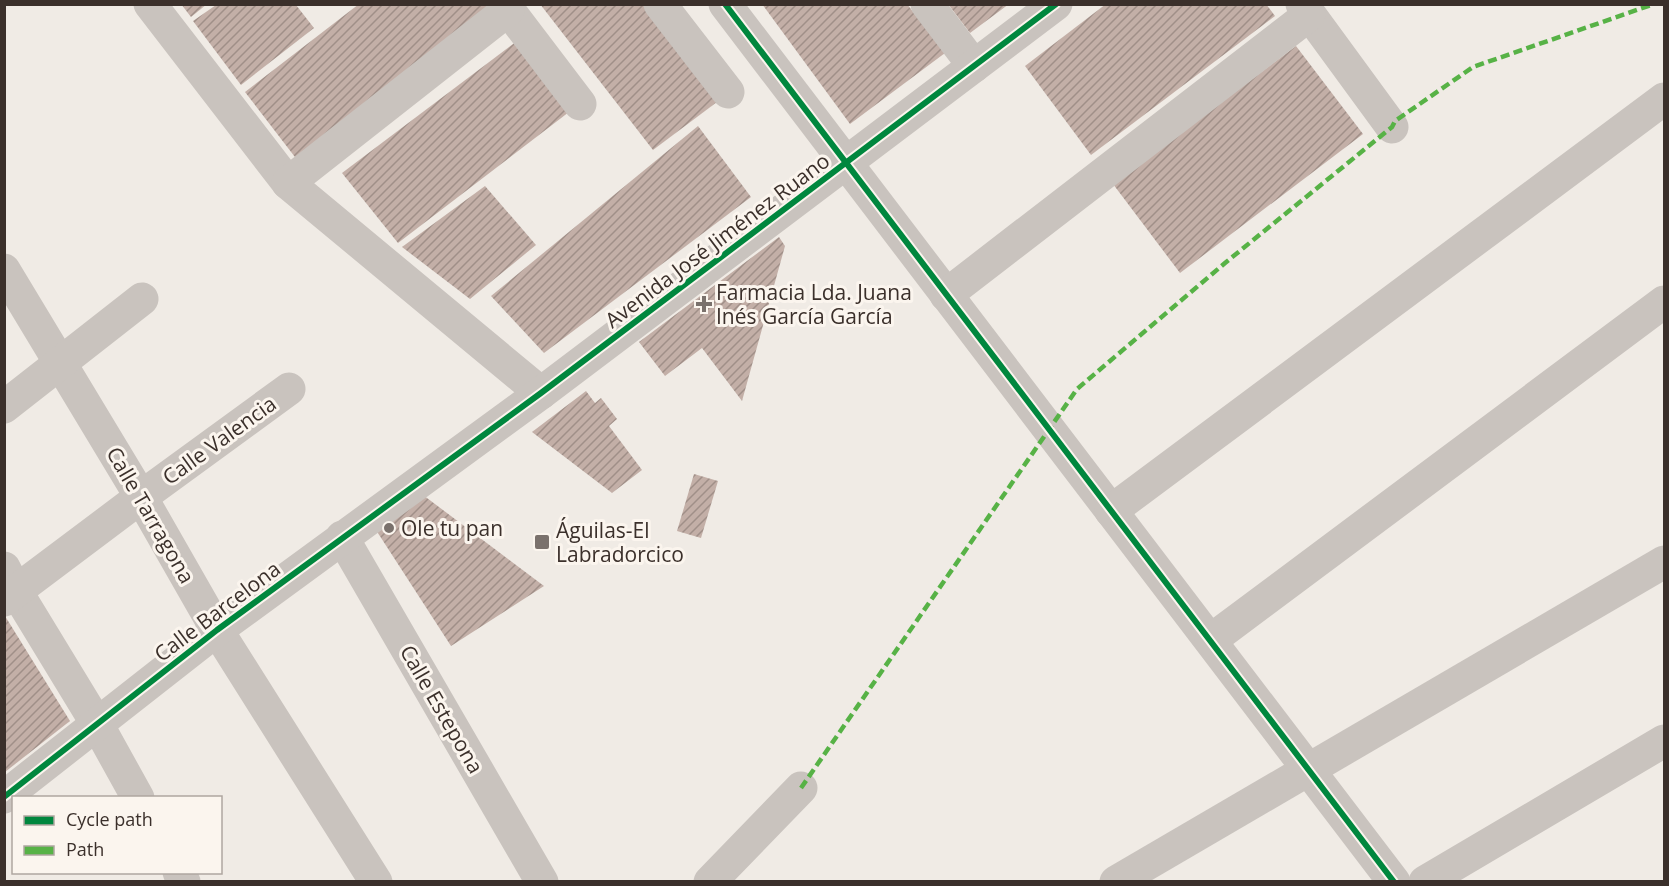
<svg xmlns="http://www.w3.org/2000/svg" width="1669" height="886" font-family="'Open Sans',sans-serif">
	<defs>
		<pattern id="building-hatch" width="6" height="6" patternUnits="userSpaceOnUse" patternTransform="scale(1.5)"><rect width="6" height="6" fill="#c3afa7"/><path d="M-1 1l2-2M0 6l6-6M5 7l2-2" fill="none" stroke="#a08f88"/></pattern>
	</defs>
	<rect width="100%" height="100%" fill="#f0ebe5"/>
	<!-- building -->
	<g fill="url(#building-hatch)">
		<polygon points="181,4 207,4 191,17"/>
		<polygon points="359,4 490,4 298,161 245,92"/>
		<polygon points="540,4 644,4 717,102 653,150"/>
		<polygon points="762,4 907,4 945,53 850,124"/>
		<polygon points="948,4 1009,4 970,33"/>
		<polygon points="1106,4 1266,4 1275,16 1091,155 1025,66"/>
		<polygon points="216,5 296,5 314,28 241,85 193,21"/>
		<polygon points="517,41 569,112 398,243 342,173"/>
		<polygon points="1296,46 1363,134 1180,273 1113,184"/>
		<polygon points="698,126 751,197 544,353 491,296"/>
		<polygon points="485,186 536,245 470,299 402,247"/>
		<polygon points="779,237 785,246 742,401 702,348 665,376 639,342"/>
		<polygon points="586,391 595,403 601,398 617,419 609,426 642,470 612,493 532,432"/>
		<polygon points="694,474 718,481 701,538 677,531"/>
		<polygon points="423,495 544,586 451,646 374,527"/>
		<polygon points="5,616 70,721 5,772"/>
	</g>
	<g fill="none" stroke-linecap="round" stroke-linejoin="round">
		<!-- minor -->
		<g stroke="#c9c3be" stroke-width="33">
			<polyline points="150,4 288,183"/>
			<polyline points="504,4 580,104"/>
			<polyline points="660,4 728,92"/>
			<polyline points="725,4 1394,882"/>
			<polyline points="927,4 974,66"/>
			<polyline points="1302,4 1392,127"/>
			<polyline points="508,10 288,183 541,393"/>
			<polyline points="4,270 141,497 217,630 376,882"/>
			<polyline points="946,295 1309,15"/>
			<polyline points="4,407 142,299"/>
			<polyline points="1111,511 1664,99"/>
			<polyline points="342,537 542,882"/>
			<polyline points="4,568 16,591 97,724 138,798"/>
			<polyline points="4,600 141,497 289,389"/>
			<polyline points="1211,640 1664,302"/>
			<polyline points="4,797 217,630 541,393 1056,4"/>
			<polyline points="179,872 184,882"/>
			<polyline points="710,882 801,788"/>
			<polyline points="1116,882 1664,562"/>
			<polyline points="1425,882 1664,741"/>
		</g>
		<!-- quiet -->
		<polyline stroke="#57b246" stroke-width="4.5" stroke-dasharray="9 4.5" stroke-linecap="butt" points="801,788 1077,389 1225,263 1392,127 1395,121 1473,67 1654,4"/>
		<!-- cycleway casing -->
		<g stroke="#fbf5ee" stroke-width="10">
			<g id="cycleway">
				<polyline points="725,4 1394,882"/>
				<polyline points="4,797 217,630 541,393 1056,4"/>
			</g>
		</g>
		<!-- cycleway -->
		<use href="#cycleway" stroke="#00873e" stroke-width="6"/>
	</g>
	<!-- markers -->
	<g fill="#7a716c" stroke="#fbf5ee" stroke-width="2">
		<path d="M701 295h6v6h6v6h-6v6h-6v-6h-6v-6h6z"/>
		<circle cx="389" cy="528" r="6"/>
		<rect x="534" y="534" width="16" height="16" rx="3"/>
	</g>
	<g text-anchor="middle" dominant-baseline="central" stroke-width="6" stroke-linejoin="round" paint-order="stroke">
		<!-- street labels -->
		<g font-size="21" fill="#3b302b" stroke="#fbf5ee">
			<text transform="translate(717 240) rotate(-37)">Avenida José Jiménez Ruano</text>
			<text transform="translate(219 440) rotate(-36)">Calle Valencia</text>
			<text transform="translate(151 515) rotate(60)">Calle Tarragona</text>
			<text transform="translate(217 611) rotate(-37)">Calle Barcelona</text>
			<text transform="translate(442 709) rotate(60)">Calle Estepona</text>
		</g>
		<!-- poi labels -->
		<g font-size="21" fill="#3b302b" stroke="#fbf5ee" text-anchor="start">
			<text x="716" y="292">Farmacia Lda. Juana<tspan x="716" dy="24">Inés García García</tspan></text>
			<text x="401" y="528">Ole tu pan</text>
			<text x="556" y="530">Águilas-El<tspan x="556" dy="24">Labradorcico</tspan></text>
		</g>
	</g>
	<!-- border -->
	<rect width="1669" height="886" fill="none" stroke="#3b302b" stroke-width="12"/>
	<!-- legend -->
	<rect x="12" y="796" width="210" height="78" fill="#fbf5ee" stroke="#aea6a0" stroke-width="1.5"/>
	<rect x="24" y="816" width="30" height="9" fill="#00873e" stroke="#aea6a0" stroke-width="1.5"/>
	<text x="66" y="826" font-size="18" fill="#3b302b">Cycle path</text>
	<rect x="24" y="846" width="30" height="9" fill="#57b246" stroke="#aea6a0" stroke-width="1.5"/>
	<text x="66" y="856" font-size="18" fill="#3b302b">Path</text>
</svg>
